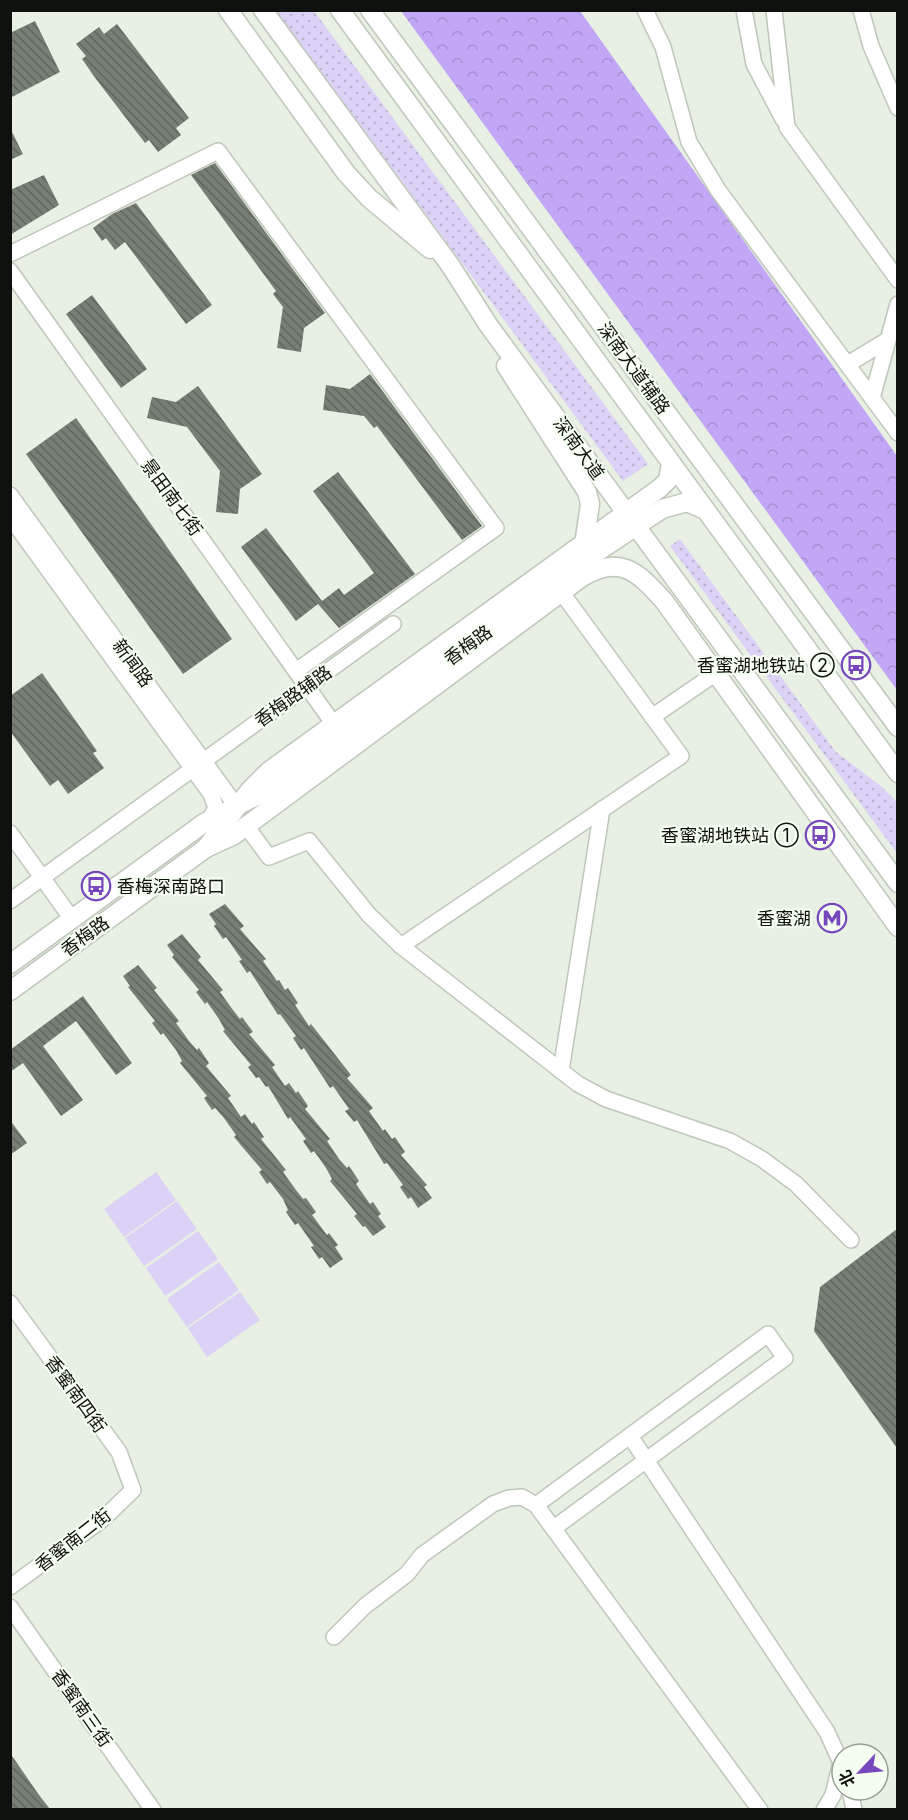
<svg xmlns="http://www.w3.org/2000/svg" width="908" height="1820" font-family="Inter,'Noto Sans SC',sans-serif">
	<defs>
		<pattern id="grass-dots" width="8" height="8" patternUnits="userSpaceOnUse" patternTransform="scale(1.5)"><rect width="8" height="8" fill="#dcd1f6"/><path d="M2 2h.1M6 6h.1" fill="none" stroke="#bcb2d2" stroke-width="1.8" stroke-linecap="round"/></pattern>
		<pattern id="forest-crowns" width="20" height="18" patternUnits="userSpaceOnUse" patternTransform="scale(1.5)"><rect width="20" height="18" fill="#c1a7f6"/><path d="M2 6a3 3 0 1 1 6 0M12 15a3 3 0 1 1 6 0" fill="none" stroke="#a58fd2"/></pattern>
		<pattern id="building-back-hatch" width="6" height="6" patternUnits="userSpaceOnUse" patternTransform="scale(1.5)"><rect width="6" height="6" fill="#777f74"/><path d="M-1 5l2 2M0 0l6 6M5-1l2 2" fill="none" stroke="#60675e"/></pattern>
	</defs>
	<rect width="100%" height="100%" fill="#e7f0e3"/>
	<!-- grass -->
	<g fill="url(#grass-dots)">
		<polygon points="276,11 314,11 648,464 623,481"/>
		<polygon points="680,539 836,752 882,787 897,802 897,853 670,546"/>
	</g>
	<!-- forest -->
	<polygon fill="url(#forest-crowns)" points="401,11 580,11 897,456 897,690"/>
	<!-- garden -->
	<g fill="#dcd1f6">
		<polygon points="156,1172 176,1200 124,1237 104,1209"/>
		<polygon points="177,1201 197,1229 144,1266 125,1238"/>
		<polygon points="198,1231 218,1259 165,1296 146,1268"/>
		<polygon points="219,1262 239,1290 187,1327 167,1299"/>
		<polygon points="240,1292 260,1320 207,1357 188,1328"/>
	</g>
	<!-- building -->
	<g fill="url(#building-back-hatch)">
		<polygon points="35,21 60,72 10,98 10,33"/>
		<polygon points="117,24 189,118 176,128 181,135 158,152 149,140 145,143 96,79 82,59 86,56 76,44 99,27 104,34"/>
		<polygon points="10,128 23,154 10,160"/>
		<polygon points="215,163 325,313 304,328 301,352 277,348 283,307 273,294 276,291 191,175"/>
		<polygon points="44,175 59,205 10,235 10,190"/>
		<polygon points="136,203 212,305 186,324 125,242 115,250 106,238 102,241 93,228 112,214"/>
		<polygon points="92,295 147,369 121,388 66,314"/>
		<polygon points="370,374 482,526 462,540 377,426 374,428 364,416 323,410 326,385 350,389"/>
		<polygon points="198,386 262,474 240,489 238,514 216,512 220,471 187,427 147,418 152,397 176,402"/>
		<polygon points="76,418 232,639 183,674 26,454"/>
		<polygon points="338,472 415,574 339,628 318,604 296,621 241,547 266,528 322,601 339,588 344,595 374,573 313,491"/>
		<polygon points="42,673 97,751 93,753 104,768 68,794 58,780 50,786 10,731 10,696"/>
		<polygon points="225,904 244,926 240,929 266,959 263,961 277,981 279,980 285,990 288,988 298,1003 295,1005 309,1026 311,1024 351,1075 347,1078 373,1108 369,1111 383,1131 385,1129 392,1139 395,1137 405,1152 401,1155 427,1185 424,1187 432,1198 418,1208 411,1197 408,1199 400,1187 403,1185 387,1163 384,1164 357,1120 354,1122 345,1111 349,1109 333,1086 330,1088 304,1048 301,1050 293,1038 296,1036 280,1014 278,1015 250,971 247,973 239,961 242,960 226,937 223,939 214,926 216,924 209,914"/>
		<polygon points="182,934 201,957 198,960 223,990 220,992 233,1010 240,1019 242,1017 253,1032 249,1034 275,1065 272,1067 285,1086 289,1083 296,1093 298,1091 308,1106 305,1109 330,1139 327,1141 339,1159 347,1168 349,1166 359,1181 356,1184 370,1204 373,1202 381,1214 378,1216 386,1227 373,1236 365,1226 363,1227 354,1216 357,1214 330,1181 332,1179 326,1168 314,1151 311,1153 303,1141 306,1139 290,1117 288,1119 268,1086 266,1087 259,1077 256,1078 248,1067 251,1065 223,1031 225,1030 219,1019 207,1002 205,1004 196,992 199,990 172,957 174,955 167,945"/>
		<polygon points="138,965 157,988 154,990 179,1021 176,1023 189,1041 197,1050 199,1048 209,1063 206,1066 231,1096 228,1098 241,1117 245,1114 252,1124 254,1122 264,1137 261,1139 286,1170 283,1172 296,1190 303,1199 306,1198 316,1212 312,1215 327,1235 329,1233 338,1245 335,1247 343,1259 330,1268 322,1257 319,1259 311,1247 314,1246 298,1223 295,1225 286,1212 288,1210 283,1199 270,1182 267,1184 259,1172 262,1170 234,1137 236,1135 224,1118 215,1108 212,1110 204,1098 207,1096 180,1063 182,1061 176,1050 163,1033 161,1035 152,1023 155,1021 128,987 130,986 123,976"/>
		<polygon points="83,996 132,1063 116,1075 76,1021 43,1046 83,1100 61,1116 23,1063 10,1072 10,1050"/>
		<polygon points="10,1120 27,1143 10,1155"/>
		<polygon points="897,1229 897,1448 814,1331 820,1287"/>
		<polygon points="10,1753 39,1795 50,1809 10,1809"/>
	</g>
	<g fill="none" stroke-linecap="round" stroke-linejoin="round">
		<!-- minor casing -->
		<g stroke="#bfc7bb" stroke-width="18">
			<g id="minor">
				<polyline points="645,10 663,47 689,142 718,190 898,433"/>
				<polyline points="744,10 754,64 783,119"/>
				<polyline points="774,10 787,127 898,280"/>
				<polyline points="861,10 871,46 898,108"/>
				<polyline points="10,254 218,151 496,528 296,671"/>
				<polyline points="10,271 333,723"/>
				<polyline points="848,364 886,341"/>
				<polyline points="872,398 898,304"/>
				<polyline points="10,495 237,807"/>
				<polyline points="10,517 211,794 216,808 209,820"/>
				<polyline points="652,717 716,673"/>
				<polyline points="246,826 269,857 309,841 369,915 401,946 578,1084 606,1099 730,1141 762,1159 796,1184 851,1240"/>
				<polyline points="10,833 72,919"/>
				<polyline points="10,901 393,624"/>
				<polyline points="401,946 681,756 562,593"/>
				<polyline points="561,1071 602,809"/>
				<polyline points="10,1303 119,1452 133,1490 103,1519 10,1587"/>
				<polyline points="630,1436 827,1732 842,1765"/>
				<polyline points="536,1505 768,1334 785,1358 554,1528"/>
				<polyline points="10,1607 153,1810"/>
				<polyline points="334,1637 365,1606 407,1574 422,1555 493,1504 509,1498 522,1497 536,1505 760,1810"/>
				<polyline points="850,1790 854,1810"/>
				<polyline points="824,1810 833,1795 841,1762"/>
			</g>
		</g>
		<!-- major casing -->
		<g stroke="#bfc7bb" stroke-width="21">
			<g id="major">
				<polyline points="228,10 346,173 369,198 430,249"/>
				<polyline points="263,10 450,265 489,326 898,883"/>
				<polyline points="340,10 898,773"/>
				<polyline points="370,10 898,727"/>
				<polyline points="506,366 587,492 590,504 584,545"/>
				<path d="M 206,848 L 234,835 L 582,577 C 620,554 638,572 664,601 L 898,927"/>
				<polyline points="10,964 204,823 272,788 579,564 662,509 687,502 703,509"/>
				<polyline points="10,991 206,848 250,790 269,771 660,488 668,480 671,464"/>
			</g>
		</g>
		<!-- minor -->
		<use href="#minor" stroke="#fff" stroke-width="15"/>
		<!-- major -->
		<use href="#major" stroke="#fff" stroke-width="18"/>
	</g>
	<!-- icons -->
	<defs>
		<g id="bus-ring" transform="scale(1.5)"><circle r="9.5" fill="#f4fdf0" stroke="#7847be" stroke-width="1.5"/><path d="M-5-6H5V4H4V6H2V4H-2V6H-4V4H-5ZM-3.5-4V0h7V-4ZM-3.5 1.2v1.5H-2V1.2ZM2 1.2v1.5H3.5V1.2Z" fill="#7847be"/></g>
		<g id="metro-ring" transform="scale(1.5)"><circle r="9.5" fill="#f4fdf0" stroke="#7847be" stroke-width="1.5"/><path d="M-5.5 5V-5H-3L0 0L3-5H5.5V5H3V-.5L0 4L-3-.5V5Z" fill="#7847be"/></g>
	</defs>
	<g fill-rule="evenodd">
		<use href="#bus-ring" x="856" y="665"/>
		<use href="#bus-ring" x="820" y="835"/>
		<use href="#bus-ring" x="96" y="886"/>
		<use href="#metro-ring" x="832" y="918"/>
	</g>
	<g text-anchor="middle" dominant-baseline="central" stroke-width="4.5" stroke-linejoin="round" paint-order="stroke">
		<!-- street labels -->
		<g font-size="18" fill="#0e110d" stroke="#f4fdf0">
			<text transform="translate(634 368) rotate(54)">深南大道辅路</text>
			<text transform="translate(579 448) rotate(54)">深南大道</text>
			<text transform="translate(172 497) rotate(54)">景田南七街</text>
			<text transform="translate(468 645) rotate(-36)">香梅路</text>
			<text transform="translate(133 663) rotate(54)">新闻路</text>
			<text transform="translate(293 696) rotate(-36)">香梅路辅路</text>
			<text transform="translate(85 936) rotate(-36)">香梅路</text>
			<text transform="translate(76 1394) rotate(54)">香蜜南四街</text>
			<text transform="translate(73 1540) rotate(-38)">香蜜南二街</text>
			<text transform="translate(82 1708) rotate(55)">香蜜南三街</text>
		</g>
		<!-- poi labels -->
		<g font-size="18" fill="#0e110d" stroke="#f4fdf0" text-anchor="end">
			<text x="835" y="665">香蜜湖地铁站 ②</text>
			<text x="799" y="835">香蜜湖地铁站 ①</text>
			<text x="117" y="886" text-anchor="start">香梅深南路口</text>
			<text x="811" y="918">香蜜湖</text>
		</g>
	</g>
	<!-- border -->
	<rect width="908" height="1820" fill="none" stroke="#0e110d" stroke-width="24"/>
	<!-- north arrow -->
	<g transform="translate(860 1772) rotate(244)"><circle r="28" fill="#f4fdf0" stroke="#989f95" stroke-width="1.5"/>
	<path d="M0-4.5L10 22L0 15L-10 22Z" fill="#7847be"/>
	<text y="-9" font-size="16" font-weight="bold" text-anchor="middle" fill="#0e110d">北</text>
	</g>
</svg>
